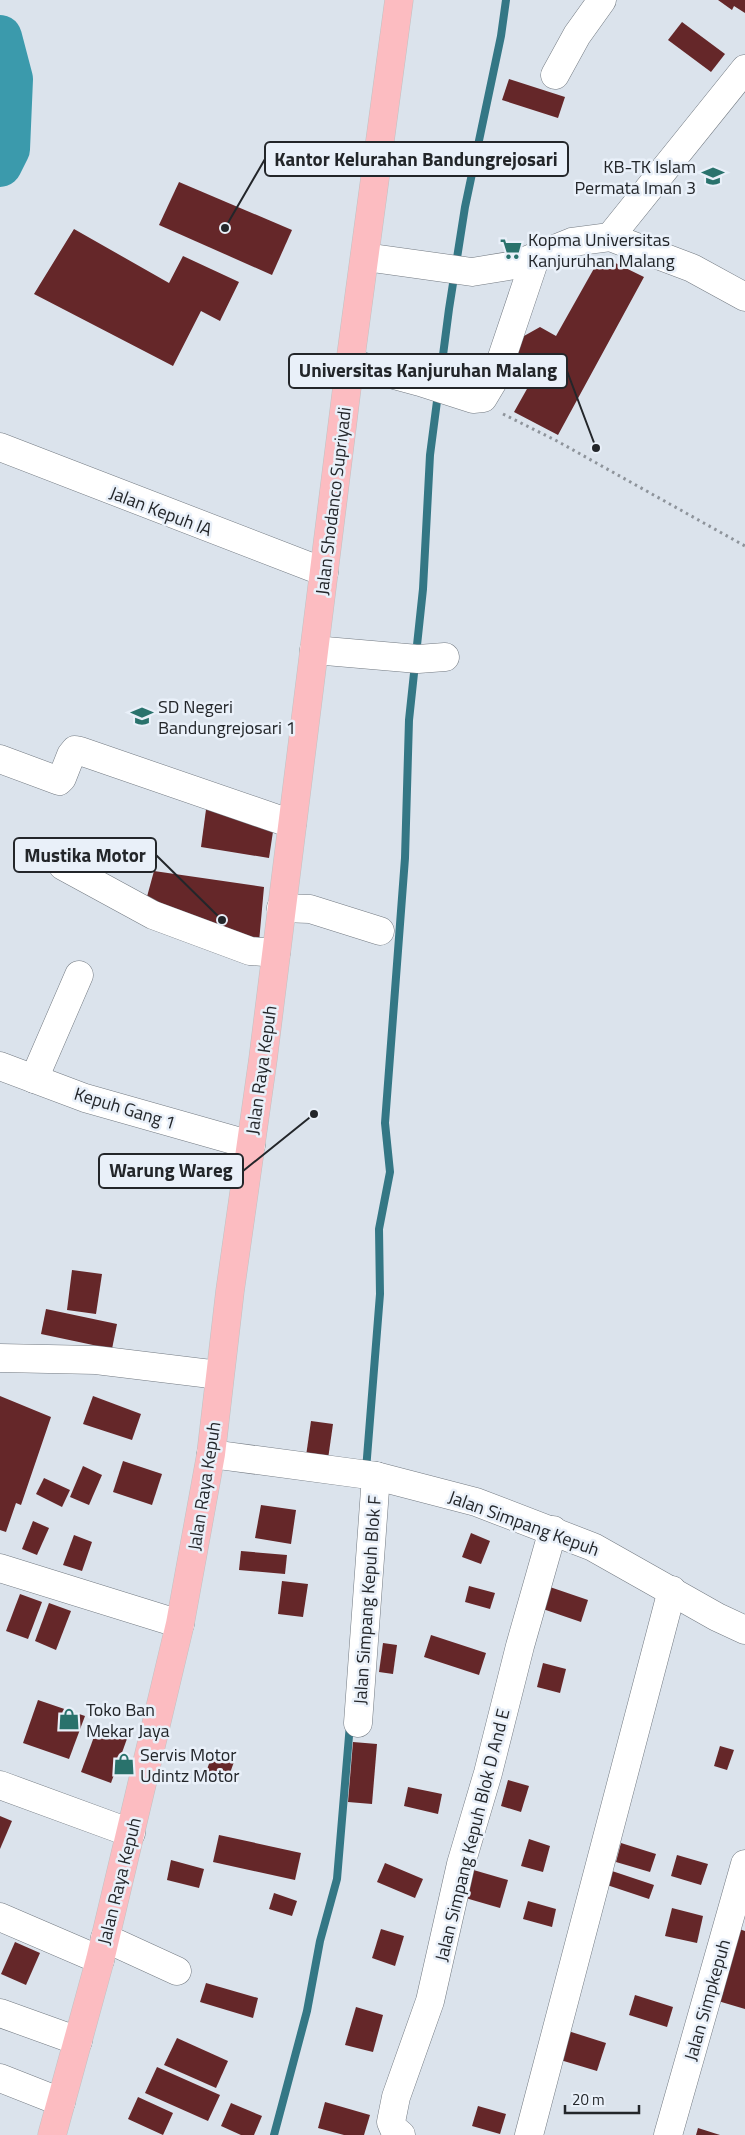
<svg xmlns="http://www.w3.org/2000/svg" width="745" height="2135" font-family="'Titillium Web',sans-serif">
	<rect width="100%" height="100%" fill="#dbe3ec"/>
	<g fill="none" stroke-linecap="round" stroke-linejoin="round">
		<!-- stream -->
		<g stroke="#347785" stroke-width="8">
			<polyline points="366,1470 380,1294 379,1229 390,1172 385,1123 405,858 409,720 423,589 430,455 449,309 465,207 501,36 506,0"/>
			<polyline points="274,2135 307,2011 320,1941 337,1879 350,1724"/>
		</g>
		<!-- river -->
		<polyline stroke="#3b9aac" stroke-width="44" points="0,37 11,79 8,149 0,165"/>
	</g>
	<!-- building -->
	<g fill="#652729">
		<polygon points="718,0 745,0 745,13 734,6 732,10"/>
		<polygon points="682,22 725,54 711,72 668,40"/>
		<polygon points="509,79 565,97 558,118 502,100"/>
		<polygon points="179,182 292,230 272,275 159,225"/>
		<polygon points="74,229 169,283 183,256 239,282 220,321 201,311 173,366 34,294"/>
		<polygon points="601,256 644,277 558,435 514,412 532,380 514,369 513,356 524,336 540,327 556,336"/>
		<polygon points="207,802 274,825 269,858 201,847"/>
		<polygon points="154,871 264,887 259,942 145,904"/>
		<polygon points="72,1270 102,1274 96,1314 67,1310"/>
		<polygon points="46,1309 117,1324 112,1349 41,1334"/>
		<polygon points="0,1396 51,1417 21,1505 16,1503 6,1532 0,1530"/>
		<polygon points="93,1396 141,1414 132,1440 83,1424"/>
		<polygon points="311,1421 333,1424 328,1459 306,1456"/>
		<polygon points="123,1461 162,1474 152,1505 113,1492"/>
		<polygon points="83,1466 102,1475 89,1505 70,1497"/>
		<polygon points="44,1478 70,1490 62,1507 36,1494"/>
		<polygon points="261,1505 296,1510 291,1544 255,1538"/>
		<polygon points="33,1521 49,1528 37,1555 22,1549"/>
		<polygon points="471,1533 490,1541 481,1564 462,1557"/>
		<polygon points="74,1535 92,1542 82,1571 63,1565"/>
		<polygon points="241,1551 287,1555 285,1574 239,1570"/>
		<polygon points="282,1581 308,1584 303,1617 278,1614"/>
		<polygon points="544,1585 588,1600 581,1622 537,1607"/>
		<polygon points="469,1586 495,1593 490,1609 465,1602"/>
		<polygon points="20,1594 42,1602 28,1639 6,1631"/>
		<polygon points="49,1603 71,1611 56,1650 35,1641"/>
		<polygon points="431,1635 486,1653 479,1675 424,1657"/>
		<polygon points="383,1643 397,1645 393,1674 379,1672"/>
		<polygon points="543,1663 566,1669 560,1693 537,1687"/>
		<polygon points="38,1700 85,1716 69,1759 23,1743"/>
		<polygon points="98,1726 128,1736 111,1783 81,1772"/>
		<polygon points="353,1742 377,1744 372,1804 348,1802"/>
		<polygon points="720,1746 734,1750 727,1770 714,1766"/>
		<polygon points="213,1753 234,1762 227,1781 206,1772"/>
		<polygon points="508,1780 529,1786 521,1812 501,1806"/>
		<polygon points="408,1787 442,1794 438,1814 404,1806"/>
		<polygon points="0,1816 12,1821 0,1849"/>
		<polygon points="219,1835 301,1853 295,1880 213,1862"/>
		<polygon points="529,1839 550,1846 543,1872 521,1866"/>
		<polygon points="621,1843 656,1854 650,1872 616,1862"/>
		<polygon points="677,1855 708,1864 701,1885 671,1876"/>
		<polygon points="171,1860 204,1869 199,1888 167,1880"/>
		<polygon points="385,1863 423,1879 415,1898 377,1882"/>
		<polygon points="470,1869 508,1880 500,1908 462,1897"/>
		<polygon points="612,1871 654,1885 649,1899 607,1885"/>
		<polygon points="274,1893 297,1901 292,1916 269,1909"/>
		<polygon points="528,1901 556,1909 552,1927 523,1919"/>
		<polygon points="672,1908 703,1916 697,1943 665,1936"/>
		<polygon points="381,1929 404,1936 395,1966 372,1958"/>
		<polygon points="739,1929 745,1931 745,2009 718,2001"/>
		<polygon points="15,1942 40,1953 26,1985 1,1974"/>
		<polygon points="206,1983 258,1998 253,2018 200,2002"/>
		<polygon points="635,1995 673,2007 667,2027 629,2015"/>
		<polygon points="356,2007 383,2015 373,2052 345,2045"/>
		<polygon points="565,2030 606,2043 597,2071 557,2059"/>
		<polygon points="177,2038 228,2061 216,2088 164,2065"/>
		<polygon points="157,2067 220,2095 208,2121 145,2093"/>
		<polygon points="138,2097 173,2113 163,2135 128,2119"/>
		<polygon points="325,2102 370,2115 364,2135 344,2135 318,2128"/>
		<polygon points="231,2103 262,2116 254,2135 241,2135 221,2126"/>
		<polygon points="478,2106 506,2114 500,2134 472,2126"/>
		<polygon points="698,2128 720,2135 696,2135"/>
	</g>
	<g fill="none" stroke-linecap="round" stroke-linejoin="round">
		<!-- minor casing -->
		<g stroke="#737a82" stroke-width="29">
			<g id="minor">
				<polyline points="555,75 577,35 602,0"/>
				<polyline points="610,237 745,69"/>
				<polyline points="365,257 472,272 515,265 572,242 610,237 692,268 745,297"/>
				<polyline points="350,363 420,382 473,399 483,398 495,378 536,256"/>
				<polyline points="0,447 324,572"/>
				<polyline points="314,650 418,659 445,657"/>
				<polyline points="0,759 59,781 62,778 71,755 75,750 80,751 292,824"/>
				<polyline points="63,866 153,915 250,951 276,953"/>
				<polyline points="281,908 310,909 380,931"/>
				<polyline points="0,1066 85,1098 251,1145"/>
				<polyline points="34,1079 79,975"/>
				<polyline points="0,1358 96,1360 219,1375"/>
				<polyline points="211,1454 376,1476 476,1502 593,1547 717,1617 745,1630"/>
				<polyline points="0,1568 180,1624"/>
				<polyline points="358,1723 376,1476"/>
				<polyline points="0,1785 131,1833"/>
				<polyline points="0,1917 100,1960"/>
				<polyline points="105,1938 177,1971"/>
				<polyline points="0,2013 78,2041"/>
				<polyline points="0,2078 61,2102"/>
				<polyline points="401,2135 394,2129 391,2122 396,2097 430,2001 461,1864 488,1773 520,1646 553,1530"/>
				<polyline points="529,2135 672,1590"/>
				<polyline points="668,2135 745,1864"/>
			</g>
		</g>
		<!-- major casing -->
		<g stroke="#c1c2c3" stroke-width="29">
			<polyline id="major" points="52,2135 100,1960 180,1624 211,1454 230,1291 263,1059 350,363 399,0"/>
		</g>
		<!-- path -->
		<polyline stroke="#8e949b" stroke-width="3" stroke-dasharray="2.5 4" stroke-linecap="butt" points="503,414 557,441 745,546"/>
		<!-- minor -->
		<use href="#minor" stroke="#fff" stroke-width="28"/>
		<!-- major -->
		<use href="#major" stroke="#fcbcc1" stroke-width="28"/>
	</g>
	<!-- icons -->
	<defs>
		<g id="school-bare" transform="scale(1.725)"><path d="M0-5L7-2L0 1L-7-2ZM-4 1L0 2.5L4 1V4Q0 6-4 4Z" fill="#29726c" stroke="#e9f0f9" stroke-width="2.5" paint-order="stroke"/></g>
		<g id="supermarket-bare" transform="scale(1.725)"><path d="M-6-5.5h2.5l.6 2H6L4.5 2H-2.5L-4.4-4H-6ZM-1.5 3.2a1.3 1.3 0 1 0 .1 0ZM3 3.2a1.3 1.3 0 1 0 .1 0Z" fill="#29726c" stroke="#e9f0f9" stroke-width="2.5" paint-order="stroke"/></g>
		<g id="shop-bare" transform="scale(1.725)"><path d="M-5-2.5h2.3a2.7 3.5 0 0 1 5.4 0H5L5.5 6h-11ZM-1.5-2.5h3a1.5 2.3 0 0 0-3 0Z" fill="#29726c" stroke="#e9f0f9" stroke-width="2.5" paint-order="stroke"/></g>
	</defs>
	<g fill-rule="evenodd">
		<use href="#school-bare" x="713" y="176"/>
		<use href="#supermarket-bare" x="511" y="249"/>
		<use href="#school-bare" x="142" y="716"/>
		<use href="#shop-bare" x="69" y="1719"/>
		<use href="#shop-bare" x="124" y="1764"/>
	</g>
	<g text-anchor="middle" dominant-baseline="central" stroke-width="5" stroke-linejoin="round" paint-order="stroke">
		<!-- poi labels -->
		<g font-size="18" fill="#23262a" stroke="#e9f0f9" text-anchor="start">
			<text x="696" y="166" text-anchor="end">KB-TK Islam<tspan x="696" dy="21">Permata Iman 3</tspan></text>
			<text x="528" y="239">Kopma Universitas<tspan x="528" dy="21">Kanjuruhan Malang</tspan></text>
			<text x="158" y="706">SD Negeri<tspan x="158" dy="21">Bandungrejosari 1</tspan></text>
			<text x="86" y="1709">Toko Ban<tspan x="86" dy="21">Mekar Jaya</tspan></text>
			<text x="140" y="1754">Servis Motor<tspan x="140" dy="21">Udintz Motor</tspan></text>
		</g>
		<!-- street labels -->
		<g font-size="18" fill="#23262a" stroke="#e9f0f9">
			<text transform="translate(333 501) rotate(-83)">Jalan Shodanco Supriyadi</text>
			<text transform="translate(161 511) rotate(21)">Jalan Kepuh IA</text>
			<text transform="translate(261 1070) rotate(-82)">Jalan Raya Kepuh</text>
			<text transform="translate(125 1108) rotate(17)">Kepuh Gang 1</text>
			<text transform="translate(204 1486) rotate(-81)">Jalan Raya Kepuh</text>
			<text transform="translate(524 1523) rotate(20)">Jalan Simpang Kepuh</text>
			<text transform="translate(367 1600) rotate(-86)">Jalan Simpang Kepuh Blok F</text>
			<text transform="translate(472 1835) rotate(-76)">Jalan Simpang Kepuh Blok D And E</text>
			<text transform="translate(119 1881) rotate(-76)">Jalan Raya Kepuh</text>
			<text transform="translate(707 2000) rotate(-74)">Jalan Simpkepuh</text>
		</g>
	</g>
	<!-- callouts -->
	<path fill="none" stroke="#23262a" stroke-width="2" d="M225 228L265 159M596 448L567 371M222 920L156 855M314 1114L243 1171"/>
	<g fill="#23262a" stroke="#e9f0f9" stroke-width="2">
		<circle cx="225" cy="228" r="5"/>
		<circle cx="596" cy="448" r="5"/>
		<circle cx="222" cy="920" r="5"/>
		<circle cx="314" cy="1114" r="5"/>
	</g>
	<g fill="#e9f0f9" stroke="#23262a" stroke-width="2">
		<rect x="265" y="142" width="303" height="34" rx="5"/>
		<rect x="289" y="354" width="278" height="34" rx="5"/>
		<rect x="14" y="838" width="142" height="34" rx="5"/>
		<rect x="99" y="1154" width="144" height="34" rx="5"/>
	</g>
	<g font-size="19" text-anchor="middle" font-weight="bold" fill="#23262a">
		<text x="416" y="166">Kantor Kelurahan Bandungrejosari</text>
		<text x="428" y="377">Universitas Kanjuruhan Malang</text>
		<text x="85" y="862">Mustika Motor</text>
		<text x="171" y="1177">Warung Wareg</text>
	</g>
	<!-- scale -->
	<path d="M565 2105v8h74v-8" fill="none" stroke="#23262a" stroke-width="2.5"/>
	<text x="572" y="2105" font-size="15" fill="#23262a" stroke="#e9f0f9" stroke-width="4" paint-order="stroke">20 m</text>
</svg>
